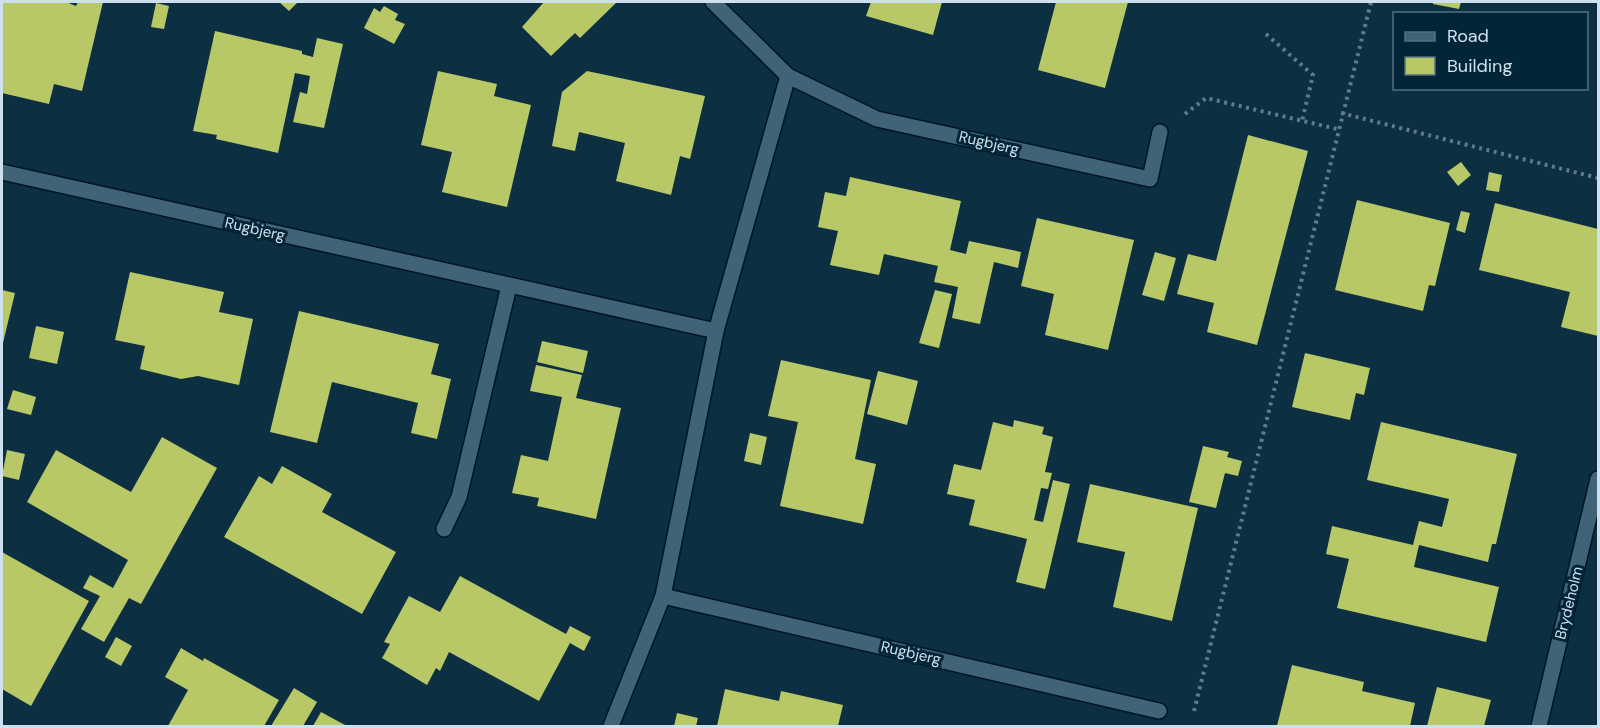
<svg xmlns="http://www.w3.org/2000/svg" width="1600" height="728" font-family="'DM Sans',sans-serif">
	<rect width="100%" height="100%" fill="#0d2f42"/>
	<!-- building -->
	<g fill="#b8c867">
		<polygon points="2,2 66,2 76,6 78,2 103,2 82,91 54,84 49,104 2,93"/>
		<polygon points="279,2 298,2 289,11"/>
		<polygon points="544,2 617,2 580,38 575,33 551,56 522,27"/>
		<polygon points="871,2 942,2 933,35 866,16"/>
		<polygon points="1056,2 1128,2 1105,88 1038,70"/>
		<polygon points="1433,2 1461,2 1459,9 1433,4"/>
		<polygon points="156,3 169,6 164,29 151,27"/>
		<polygon points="384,6 398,14 395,20 405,24 394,44 364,28 374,8 380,12"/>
		<polygon points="215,31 302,51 302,54 313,57 317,38 343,44 324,128 293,122 300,92 307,94 310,76 295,73 278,153 216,139 217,135 193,131"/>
		<polygon points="438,71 497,84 494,96 531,105 507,207 442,192 452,152 421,145"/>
		<polygon points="587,71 705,96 690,159 680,156 671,195 616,181 625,143 579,132 575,151 552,146 562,92"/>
		<polygon points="1248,135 1308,151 1257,345 1207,332 1214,303 1177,294 1188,254 1216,261"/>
		<polygon points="1461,162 1471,175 1458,186 1447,172"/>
		<polygon points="1489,172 1502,175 1499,192 1486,190"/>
		<polygon points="850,177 961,201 950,250 966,254 969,241 1021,252 1018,268 994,262 980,324 952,318 958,287 934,282 938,266 884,254 879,275 830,265 838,231 818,227 825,192 846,196"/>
		<polygon points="1357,200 1450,223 1435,286 1429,285 1423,311 1335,290"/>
		<polygon points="1495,203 1598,229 1598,336 1561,327 1570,292 1479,270"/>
		<polygon points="1461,211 1470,213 1465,233 1456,230"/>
		<polygon points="1037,218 1134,240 1108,350 1045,335 1054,294 1021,286"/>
		<polygon points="1155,252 1176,258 1164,301 1142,295"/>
		<polygon points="130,272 224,292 219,312 253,319 239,385 198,376 181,379 140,369 145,346 115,340"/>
		<polygon points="2,290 15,293 2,347"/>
		<polygon points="935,290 952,294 939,348 919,343"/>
		<polygon points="299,311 439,344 431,374 451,379 437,439 411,433 418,403 332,382 317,443 270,432"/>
		<polygon points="36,326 64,332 57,364 29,358"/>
		<polygon points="542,341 588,351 583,373 537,362"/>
		<polygon points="1305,353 1370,368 1364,395 1356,393 1350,420 1292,407"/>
		<polygon points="781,360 871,380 855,459 876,464 863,524 780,506 798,422 768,416"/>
		<polygon points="536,365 582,375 576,398 621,408 596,519 537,506 539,498 512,493 521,455 548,461 562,397 530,391"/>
		<polygon points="878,371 918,381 907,425 867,414"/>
		<polygon points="13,390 36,397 31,415 7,409"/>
		<polygon points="1014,420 1044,427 1042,434 1053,437 1045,472 1052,473 1048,489 1041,488 1034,520 1043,522 1053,480 1070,484 1045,589 1016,582 1027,539 969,525 975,500 947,494 954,464 981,470 993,422 1013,427"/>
		<polygon points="1381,422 1517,454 1496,544 1492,544 1488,562 1419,545 1414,567 1499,587 1486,642 1337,608 1349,559 1326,554 1332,526 1413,545 1419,521 1442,527 1449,499 1367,480"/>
		<polygon points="750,433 767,437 761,465 744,461"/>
		<polygon points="162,437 217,468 141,604 129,598 104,642 81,629 100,596 83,588 90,575 113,588 128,560 27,502 56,450 131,492"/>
		<polygon points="1203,446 1229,452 1227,457 1242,461 1238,476 1225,473 1216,508 1189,502"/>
		<polygon points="7,450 25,454 19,480 2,476"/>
		<polygon points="282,466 332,494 322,512 396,552 362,614 224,537 259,476 272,484"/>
		<polygon points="1090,484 1198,508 1172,621 1113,607 1125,552 1077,542"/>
		<polygon points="2,552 89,601 31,706 2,689"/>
		<polygon points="460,576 566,634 570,626 591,637 584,651 570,643 539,701 449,652 440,671 436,668 427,685 382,658 390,644 384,642 409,596 440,612"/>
		<polygon points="116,637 132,646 121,666 105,657"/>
		<polygon points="181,648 203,661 204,658 279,700 264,726 168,726 188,690 165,677"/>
		<polygon points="1292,665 1364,682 1362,691 1415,703 1410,726 1277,726"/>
		<polygon points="1437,687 1491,700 1484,726 1427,726"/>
		<polygon points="294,688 317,702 303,726 271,726"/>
		<polygon points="725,689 779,701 781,691 843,705 838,726 717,726"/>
		<polygon points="321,712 345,725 344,726 313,726"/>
		<polygon points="677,713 698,718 696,726 674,726"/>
	</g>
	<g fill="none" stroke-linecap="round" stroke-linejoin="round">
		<!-- minor casing -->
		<g stroke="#001624" stroke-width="18">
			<g id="minor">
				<polyline points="713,2 788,76 877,119 1150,179 1160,132"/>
				<polyline points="2,172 716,331"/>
				<polyline points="444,529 459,497 509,286"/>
				<polyline points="663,596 1159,711"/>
				<polyline points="611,726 663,596 716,331 788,76"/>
				<polyline points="1539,726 1598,479"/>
			</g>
		</g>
		<!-- path -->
		<g stroke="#607b8c" stroke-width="4" stroke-dasharray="3 4.5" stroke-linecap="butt">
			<polyline points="1266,34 1313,75 1302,121"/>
			<polyline points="1341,113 1598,178"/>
			<polyline points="1185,114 1206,98 1337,129"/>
			<polyline points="1194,711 1371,2"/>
		</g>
		<!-- minor -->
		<use href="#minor" stroke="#416378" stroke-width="15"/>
	</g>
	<g text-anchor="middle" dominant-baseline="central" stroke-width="6" stroke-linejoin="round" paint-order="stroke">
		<!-- street labels -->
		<g font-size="15" fill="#cee0ed" stroke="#032538">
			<text transform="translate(989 143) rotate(13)">Rugbjerg</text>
			<text transform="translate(255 229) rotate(13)">Rugbjerg</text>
			<text transform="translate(1569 603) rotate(-76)">Brydeholm</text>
			<text transform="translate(911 653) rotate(13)">Rugbjerg</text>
		</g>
	</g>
	<!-- border -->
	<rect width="1600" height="728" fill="none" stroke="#cee0ed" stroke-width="6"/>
	<!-- legend -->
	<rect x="1393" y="12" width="195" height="78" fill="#032538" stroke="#547080" stroke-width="1.5"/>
	<rect x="1405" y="32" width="30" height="9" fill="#416378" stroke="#547080" stroke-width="1.5"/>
	<text x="1447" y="42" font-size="18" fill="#cee0ed">Road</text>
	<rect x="1405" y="57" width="30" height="18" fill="#b8c867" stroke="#547080" stroke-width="1.5"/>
	<text x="1447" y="72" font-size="18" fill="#cee0ed">Building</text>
</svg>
